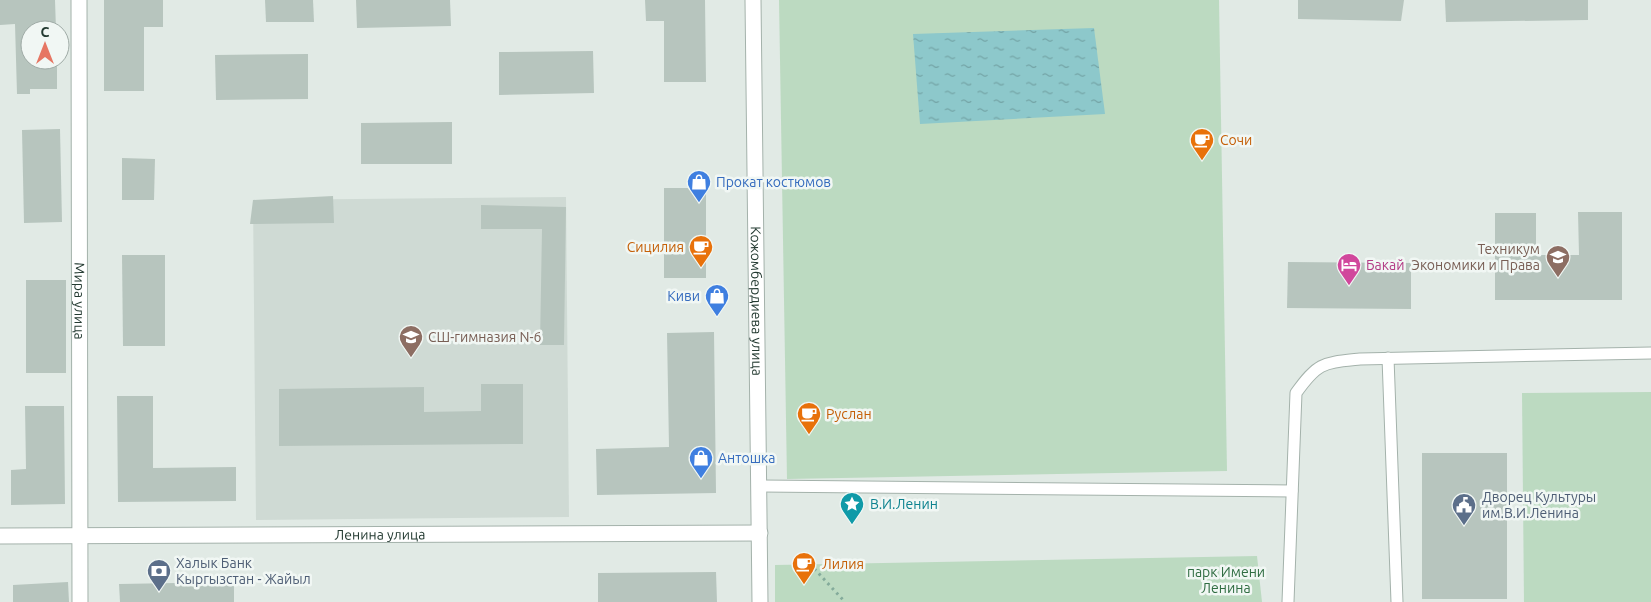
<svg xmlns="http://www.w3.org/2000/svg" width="1651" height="602" font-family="Ubuntu,sans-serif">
	<defs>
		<pattern id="water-ripples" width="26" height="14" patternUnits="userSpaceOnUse" patternTransform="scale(1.25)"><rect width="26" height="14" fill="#8dc8cb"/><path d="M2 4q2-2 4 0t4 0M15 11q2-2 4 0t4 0" fill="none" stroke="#73a3a5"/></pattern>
	</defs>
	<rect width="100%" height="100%" fill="#e1eae5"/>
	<!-- built -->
	<polygon fill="#cfdad4" points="566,197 569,517 256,520 253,200"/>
	<!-- green -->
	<g fill="#bcdac1">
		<polygon points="779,0 1219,0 1227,471 787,479"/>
		<polygon points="1651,392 1651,602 1524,602 1522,393"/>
		<polygon points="1257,556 1262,602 775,602 775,565"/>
	</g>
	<!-- water -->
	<polygon fill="url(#water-ripples)" points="1094,28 1105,114 920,124 913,34"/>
	<!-- building -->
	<g fill="#b7c5be">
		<polygon points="0,0 55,0 56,30 30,30 30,60 57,60 57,89 30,89 30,94 17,94 15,24 0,25"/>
		<polygon points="104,0 163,0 163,27 144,27 144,91 104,91"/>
		<polygon points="265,0 313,0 314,22 266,22"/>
		<polygon points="356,0 450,0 451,26 357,28"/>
		<polygon points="645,0 705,0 706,82 664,82 664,21 646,21"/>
		<polygon points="1298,0 1404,0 1401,21 1298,19"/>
		<polygon points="1445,0 1588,0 1588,20 1446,22"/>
		<polygon points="593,51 594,93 499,95 499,52"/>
		<polygon points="308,54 308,99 216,100 215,55"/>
		<polygon points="452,122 452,164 361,164 361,123"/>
		<polygon points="60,129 62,222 24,223 22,130"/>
		<polygon points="122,158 155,159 154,200 122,200"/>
		<rect x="664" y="188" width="42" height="90"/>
		<polygon points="333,196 334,223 250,224 253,200"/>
		<polygon points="481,205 566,207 564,345 540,345 542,229 481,229"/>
		<polygon points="1578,212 1622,212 1622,300 1495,300 1495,213 1536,213 1536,255 1579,255"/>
		<polygon points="122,255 165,255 165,346 123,346"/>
		<polygon points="1288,262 1411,263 1411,309 1287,308"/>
		<rect x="26" y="280" width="40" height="93"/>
		<polygon points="714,332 716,493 597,495 596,449 669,447 667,333"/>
		<polygon points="481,384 523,384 523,444 279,446 279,389 424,387 424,412 481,411"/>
		<polygon points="117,396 153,396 153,468 236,467 236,501 118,502"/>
		<polygon points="25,406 64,406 65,504 11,505 11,470 26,469"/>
		<rect x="1422" y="453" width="85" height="146"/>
		<polygon points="716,572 717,602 598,602 598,573"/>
		<polygon points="68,582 69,602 13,602 13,585"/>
		<polygon points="234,582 234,602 120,602 119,584"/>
	</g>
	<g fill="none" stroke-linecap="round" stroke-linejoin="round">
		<!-- service casing -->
		<g stroke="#a4b2ab" stroke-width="13">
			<g id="service">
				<polyline points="1388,358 1397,602"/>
				<polyline points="759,486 1292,491"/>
				<path d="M 1288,602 L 1296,393 C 1318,362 1323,363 1360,359 L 1651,353"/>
			</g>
		</g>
		<!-- minor casing -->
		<g stroke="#a4b2ab" stroke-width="17">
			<g id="minor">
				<path id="s1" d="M 0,536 L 760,533"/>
			</g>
		</g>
		<!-- tertiary casing -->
		<g stroke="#a4b2ab" stroke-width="17">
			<g id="tertiary">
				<path id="s2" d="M 79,0 L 80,602"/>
				<path id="s3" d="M 753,0 L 760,602"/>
			</g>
		</g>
		<!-- path -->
		<polyline stroke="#84ab9b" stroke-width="3" stroke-dasharray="2.5 4" stroke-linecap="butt" points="810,564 845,602"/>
		<!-- service -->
		<use href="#service" stroke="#fff" stroke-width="11"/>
		<!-- minor -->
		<use href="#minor" stroke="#fff" stroke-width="15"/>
		<!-- tertiary -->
		<use href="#tertiary" stroke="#fff" stroke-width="15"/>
	</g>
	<!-- icons -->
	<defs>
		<g id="cafe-pin" transform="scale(1.25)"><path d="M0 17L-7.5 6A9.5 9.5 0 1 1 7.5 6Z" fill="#e8710a" stroke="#f1f7f4"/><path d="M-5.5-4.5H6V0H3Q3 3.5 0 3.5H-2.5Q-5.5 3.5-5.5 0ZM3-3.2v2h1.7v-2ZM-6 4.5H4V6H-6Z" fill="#fff"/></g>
		<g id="shop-pin" transform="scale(1.25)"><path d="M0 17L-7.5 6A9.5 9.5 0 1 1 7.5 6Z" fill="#3f7fe0" stroke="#f1f7f4"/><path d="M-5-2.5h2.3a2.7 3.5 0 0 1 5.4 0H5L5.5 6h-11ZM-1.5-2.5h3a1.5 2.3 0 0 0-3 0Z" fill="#fff"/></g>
		<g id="school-pin" transform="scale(1.25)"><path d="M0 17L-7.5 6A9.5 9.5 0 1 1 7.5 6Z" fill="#8d6e63" stroke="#f1f7f4"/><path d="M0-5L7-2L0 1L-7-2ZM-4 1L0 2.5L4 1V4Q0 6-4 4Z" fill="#fff"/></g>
		<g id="hotel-pin" transform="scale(1.25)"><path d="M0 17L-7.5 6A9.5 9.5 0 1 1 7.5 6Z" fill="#d1479c" stroke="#f1f7f4"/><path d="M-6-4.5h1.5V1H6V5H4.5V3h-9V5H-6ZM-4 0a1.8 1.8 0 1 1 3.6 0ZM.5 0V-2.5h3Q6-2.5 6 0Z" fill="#fff"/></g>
		<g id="sight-pin" transform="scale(1.25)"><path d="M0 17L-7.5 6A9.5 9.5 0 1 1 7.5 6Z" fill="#0f9aa8" stroke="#f1f7f4"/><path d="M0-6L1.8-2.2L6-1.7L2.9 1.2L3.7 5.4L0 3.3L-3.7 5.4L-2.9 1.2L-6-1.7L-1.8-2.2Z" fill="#fff"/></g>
		<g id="civic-pin" transform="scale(1.25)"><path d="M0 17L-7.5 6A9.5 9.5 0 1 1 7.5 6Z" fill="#5c6f8a" stroke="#f1f7f4"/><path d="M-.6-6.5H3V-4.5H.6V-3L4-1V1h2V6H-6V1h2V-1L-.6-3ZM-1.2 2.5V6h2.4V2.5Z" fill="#fff"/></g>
		<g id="bank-pin" transform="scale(1.25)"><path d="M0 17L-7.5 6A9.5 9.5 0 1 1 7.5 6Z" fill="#5c6f8a" stroke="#f1f7f4"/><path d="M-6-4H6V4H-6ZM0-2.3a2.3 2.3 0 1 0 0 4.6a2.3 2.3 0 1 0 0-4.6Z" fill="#fff"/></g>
	</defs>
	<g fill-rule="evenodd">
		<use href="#cafe-pin" x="1202" y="140"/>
		<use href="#shop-pin" x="699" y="182"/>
		<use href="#cafe-pin" x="701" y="247"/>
		<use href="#school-pin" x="1558" y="257"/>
		<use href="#hotel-pin" x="1349" y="265"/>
		<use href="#shop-pin" x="717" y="296"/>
		<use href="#school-pin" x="411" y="337"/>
		<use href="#cafe-pin" x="809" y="414"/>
		<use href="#shop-pin" x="701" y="458"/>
		<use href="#sight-pin" x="852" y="504"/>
		<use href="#civic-pin" x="1464" y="505"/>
		<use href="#cafe-pin" x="804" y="564"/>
		<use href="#bank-pin" x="159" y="571"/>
	</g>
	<g text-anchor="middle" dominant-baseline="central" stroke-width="5" stroke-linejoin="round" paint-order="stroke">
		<!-- food labels -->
		<g font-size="14" fill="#c56008" stroke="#f1f7f4" text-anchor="start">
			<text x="1220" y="140">Сочи</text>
			<text x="684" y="247" text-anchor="end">Сицилия</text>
			<text x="826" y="414">Руслан</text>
			<text x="822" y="564">Лилия</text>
		</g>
		<!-- shop labels -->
		<g font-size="14" fill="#366cbe" stroke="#f1f7f4" text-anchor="start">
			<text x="716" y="182">Прокат костюмов</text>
			<text x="700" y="296" text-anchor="end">Киви</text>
			<text x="718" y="458">Антошка</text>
		</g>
		<!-- education labels -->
		<g font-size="14" fill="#785e54" stroke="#f1f7f4" text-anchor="end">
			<text x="1540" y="249">Техникум<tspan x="1540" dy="16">Экономики и Права</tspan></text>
			<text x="428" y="337" text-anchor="start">СШ-гимназия N-6</text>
		</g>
		<!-- hotel labels -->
		<g font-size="14" fill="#b23c85" stroke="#f1f7f4" text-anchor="start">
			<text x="1366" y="265">Бакай</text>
		</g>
		<!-- street labels -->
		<g font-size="14" fill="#233a31" stroke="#f1f7f4">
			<text stroke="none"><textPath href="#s2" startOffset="301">Мира улица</textPath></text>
			<text stroke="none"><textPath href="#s3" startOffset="301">Кожомбердиева улица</textPath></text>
			<text stroke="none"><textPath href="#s1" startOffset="380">Ленина улица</textPath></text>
		</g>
		<!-- service labels -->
		<g font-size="14" fill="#4e5e75" stroke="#f1f7f4" text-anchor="start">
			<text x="1482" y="497">Дворец Культуры<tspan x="1482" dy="16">им.В.И.Ленина</tspan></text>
			<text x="176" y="563">Халык Банк<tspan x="176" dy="16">Кыргызстан - Жайыл</tspan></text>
		</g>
		<!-- culture labels -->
		<g font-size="14" fill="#0d838f" stroke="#f1f7f4" text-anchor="start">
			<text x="870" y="504">В.И.Ленин</text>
		</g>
		<!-- park labels -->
		<g font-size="14" fill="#306d42" stroke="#f1f7f4">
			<text x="1226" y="572">парк Имени<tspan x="1226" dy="16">Ленина</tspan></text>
		</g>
	</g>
	<!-- north arrow -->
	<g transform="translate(45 45)"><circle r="24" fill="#f1f7f4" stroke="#9faba6"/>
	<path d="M0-4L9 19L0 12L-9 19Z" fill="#e67663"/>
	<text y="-8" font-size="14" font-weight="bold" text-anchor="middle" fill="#233a31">С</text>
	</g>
</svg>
